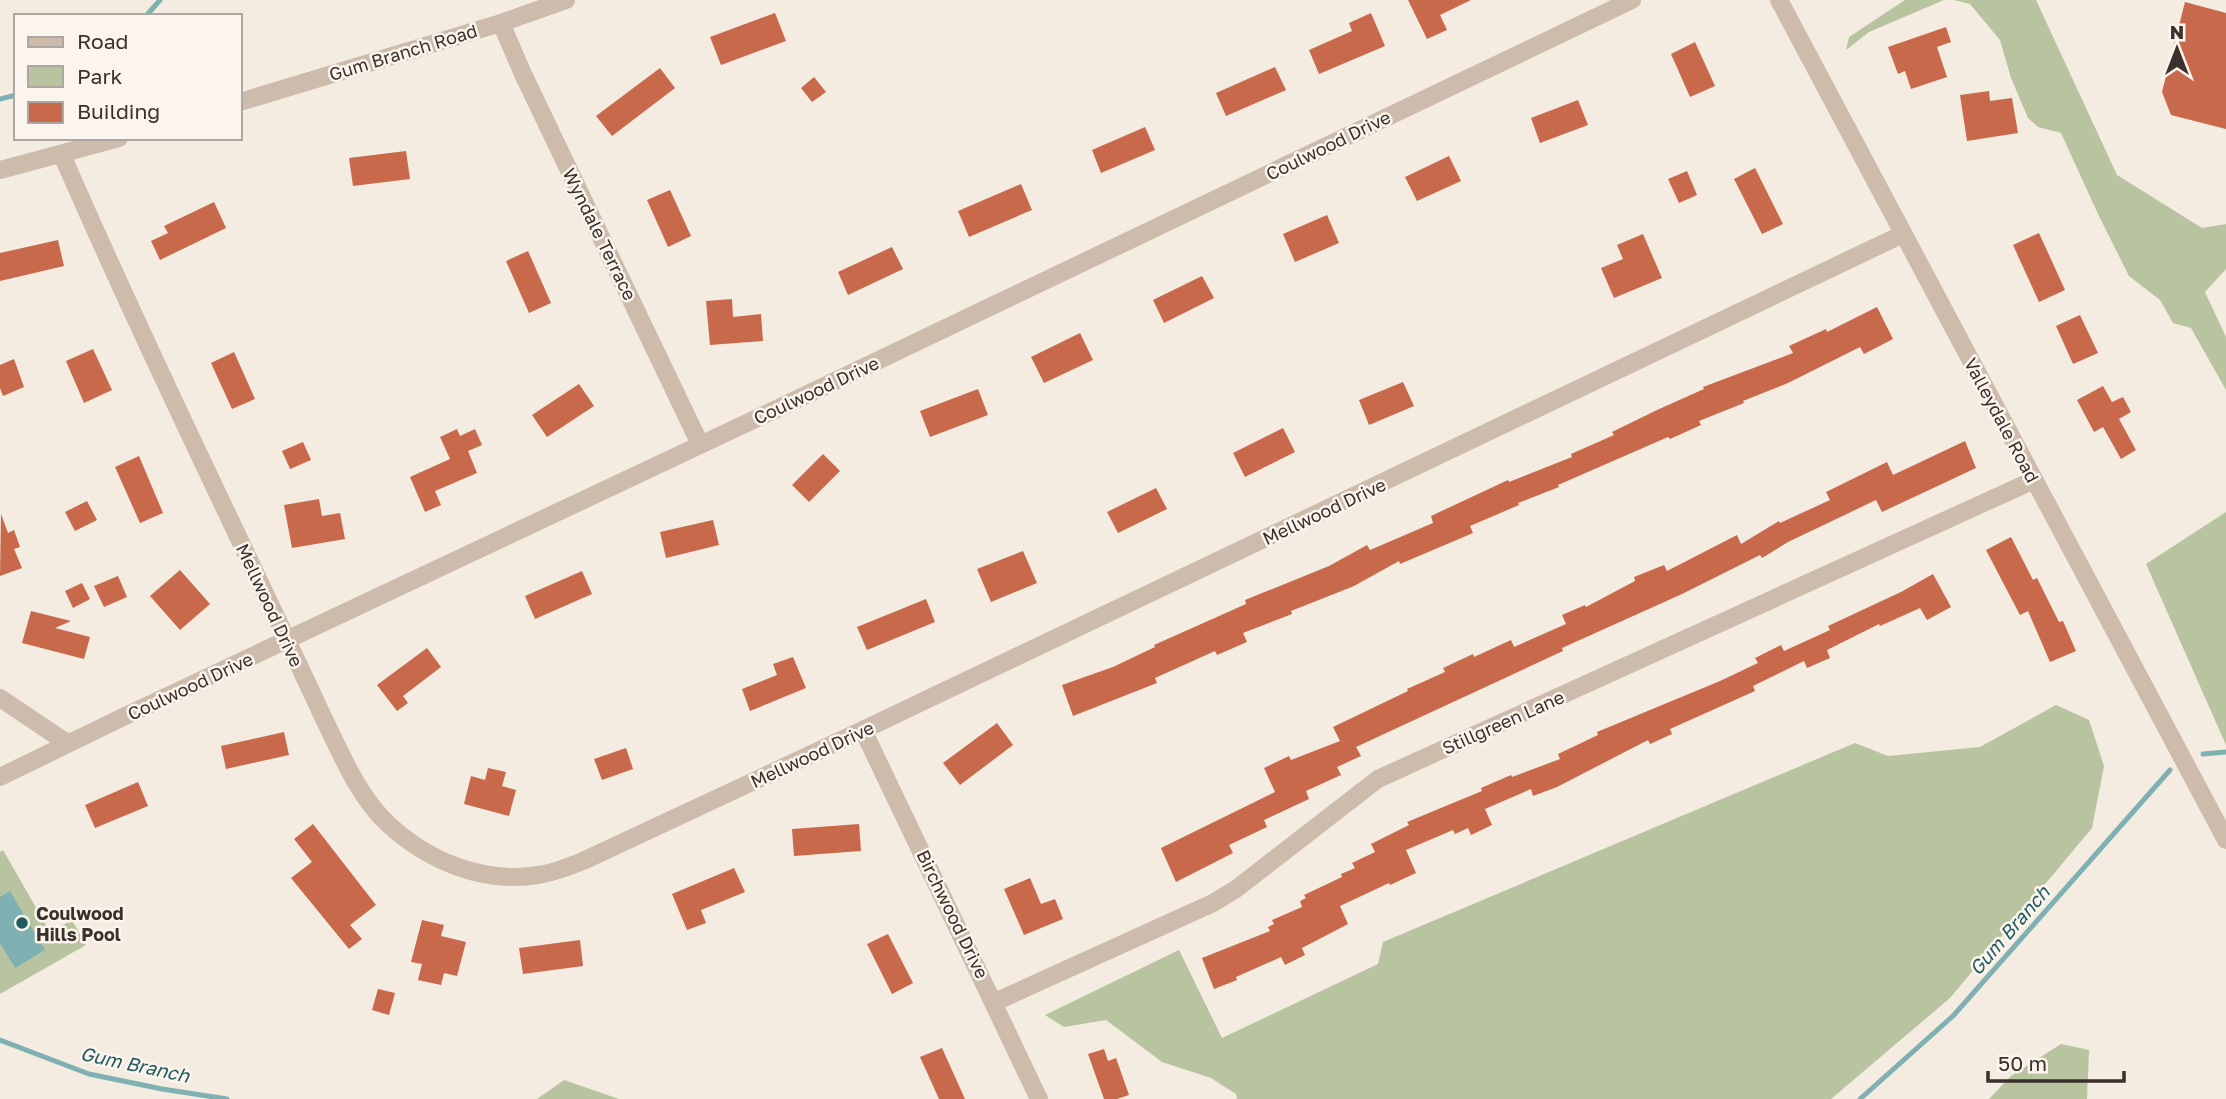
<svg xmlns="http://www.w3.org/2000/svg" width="2226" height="1099" font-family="'Golos Text',sans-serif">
	<rect width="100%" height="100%" fill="#f4ebe1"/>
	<!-- green -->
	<g fill="#b8c4a0">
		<polygon points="1905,0 1944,0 1869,32 1846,50 1849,37"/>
		<polygon points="1954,0 2036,0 2117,175 2202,228 2226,224 2226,269 2205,292 2226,337 2226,390 2191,328 2173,323 2160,300 2129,276 2098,214 2061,133 2038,127 2028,118 2011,78 2000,40 1970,4"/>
		<polygon points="2226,512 2226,745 2146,564"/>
		<polygon points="2056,705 2089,720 2104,766 2092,828 1950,998 1831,1099 1237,1099 1236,1094 1211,1078 1162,1062 1106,1020 1064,1027 1045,1015 1179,950 1222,1038 1378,964 1383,942 1855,743 1888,756 1980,747"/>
		<polygon points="3,850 50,932 72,920 86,945 0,994 0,852"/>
		<polygon points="2061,1044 2089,1050 2087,1099 1989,1099 2011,1076"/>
		<polygon points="564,1080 619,1099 537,1099"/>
	</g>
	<!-- water -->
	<polygon fill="#7fb0b2" points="10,891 45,950 15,968 0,943 0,897"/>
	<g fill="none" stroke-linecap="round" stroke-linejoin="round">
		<!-- stream -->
		<g stroke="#7fb0b2" stroke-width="5">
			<polyline points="146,16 160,0"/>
			<polyline points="0,99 16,95"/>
			<polyline points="2203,754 2226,752"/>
			<polyline points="0,1040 89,1074 162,1089 227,1099"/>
			<polyline points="1860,1099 1953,1016 2170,770"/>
		</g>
	</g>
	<!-- building -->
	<g fill="#c8694b">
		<polygon points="1408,0 1471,0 1440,15 1447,30 1427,39"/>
		<polygon points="2185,2 2226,13 2226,129 2171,115 2162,92"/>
		<polygon points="775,13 786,41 721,65 710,37"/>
		<polygon points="1371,13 1385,46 1319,74 1309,50 1352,31 1349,23"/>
		<polygon points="1946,27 1951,42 1937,47 1947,77 1911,89 1905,71 1898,74 1888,47"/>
		<polygon points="1695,42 1715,86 1690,97 1671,54"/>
		<polygon points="1275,67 1286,90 1226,116 1216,93"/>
		<polygon points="660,68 675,88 612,136 596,116"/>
		<polygon points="814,77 826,92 812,102 801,88"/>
		<polygon points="1989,91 1990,101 2012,98 2018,133 1967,141 1960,95"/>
		<polygon points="1578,100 1588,125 1540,143 1531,118"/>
		<polygon points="1145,127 1155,150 1101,173 1092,150"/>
		<polygon points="406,151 410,179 353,186 349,158"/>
		<polygon points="1449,156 1461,181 1417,201 1405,177"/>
		<polygon points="1755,168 1783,224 1762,234 1734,179"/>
		<polygon points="1687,171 1697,195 1679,203 1668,179"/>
		<polygon points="1021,184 1032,210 969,237 958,211"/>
		<polygon points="670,190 691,236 668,247 647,200"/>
		<polygon points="214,202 226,228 160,260 151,241 168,233 164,226"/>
		<polygon points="1327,215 1339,243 1295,262 1283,234"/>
		<polygon points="2039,233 2065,290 2039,302 2013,245"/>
		<polygon points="1643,234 1662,278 1614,298 1601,268 1623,259 1617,245"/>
		<polygon points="58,240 64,266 0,281 0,253"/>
		<polygon points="892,247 903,269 848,295 838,272"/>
		<polygon points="528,251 551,303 529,313 506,261"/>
		<polygon points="1202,276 1214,298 1164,323 1153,300"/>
		<polygon points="732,299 733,317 761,314 763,341 710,345 706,301"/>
		<polygon points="1877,307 1893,339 1864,354 1860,347 1788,383 1743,401 1744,403 1699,421 1701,425 1670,439 1668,437 1558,485 1559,487 1518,503 1519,505 1470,526 1473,533 1400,564 1399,561 1354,586 1291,611 1292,614 1243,633 1247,642 1217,655 1215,651 1155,678 1157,683 1073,716 1062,685 1113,667 1155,647 1154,645 1246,604 1245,600 1329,566 1367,545 1370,550 1433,523 1431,516 1508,480 1509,482 1572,457 1571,454 1614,435 1612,432 1657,410 1704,389 1703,387 1793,353 1789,346 1826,329 1827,332"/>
		<polygon points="2080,315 2098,353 2073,364 2056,326"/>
		<polygon points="1080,333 1093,360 1044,383 1031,357"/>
		<polygon points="93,349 112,390 84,403 66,361"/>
		<polygon points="234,352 255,399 232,409 211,363"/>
		<polygon points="14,359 24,387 3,396 0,388 0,365"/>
		<polygon points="1403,382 1414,406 1369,425 1359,400"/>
		<polygon points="579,384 594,406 547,437 532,415"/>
		<polygon points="2103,386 2112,402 2123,397 2131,412 2119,419 2136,450 2121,459 2103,427 2094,432 2077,400"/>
		<polygon points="978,389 988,415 930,437 920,411"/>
		<polygon points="1283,428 1295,452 1245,477 1233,453"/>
		<polygon points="457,429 460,436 475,429 482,445 468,451 477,473 435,491 441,505 425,512 410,477 450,459 440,437"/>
		<polygon points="1965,441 1976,468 1882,512 1876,500 1788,542 1762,558 1760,555 1682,594 1562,648 1563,651 1356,747 1361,756 1337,767 1341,775 1306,791 1309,799 1264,820 1267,827 1229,845 1233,853 1176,882 1161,848 1275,792 1264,768 1289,756 1291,760 1340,741 1333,727 1408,691 1407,689 1445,672 1443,668 1473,654 1474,657 1511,640 1514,647 1566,624 1562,615 1585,605 1586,607 1635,581 1634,577 1664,565 1667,571 1737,535 1741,544 1779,521 1780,523 1830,500 1826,492 1887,462 1893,475"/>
		<polygon points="303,442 311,460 290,469 282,451"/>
		<polygon points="823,454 840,471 809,502 792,485"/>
		<polygon points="139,456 163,513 140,523 115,467"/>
		<polygon points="1156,488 1167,509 1118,533 1107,512"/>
		<polygon points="319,499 322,516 340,513 345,539 292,548 284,505"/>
		<polygon points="87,501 97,520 75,531 65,512"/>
		<polygon points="1,514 8,533 14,530 20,547 14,549 22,568 0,576"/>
		<polygon points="713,520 719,545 666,558 660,532"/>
		<polygon points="2011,537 2033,580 2037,578 2059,622 2063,621 2076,651 2050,662 2028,611 2020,615 1986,550"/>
		<polygon points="1023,551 1037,583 991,602 977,569"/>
		<polygon points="180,570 210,604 180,630 150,596"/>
		<polygon points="582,571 592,594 535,619 525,596"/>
		<polygon points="1933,574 1951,607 1927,620 1920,608 1880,626 1879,624 1827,650 1830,658 1807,668 1804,661 1753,686 1755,691 1670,729 1672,734 1650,744 1648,740 1557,787 1533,796 1531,789 1485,809 1492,825 1471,835 1468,828 1455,834 1453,830 1406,850 1416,873 1390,885 1389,883 1340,906 1348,924 1302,948 1305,955 1285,965 1281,957 1236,977 1237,980 1214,989 1202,958 1270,931 1268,927 1274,924 1272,920 1302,907 1300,901 1306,898 1304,895 1342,877 1341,874 1355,868 1352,863 1375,852 1371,844 1409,825 1407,822 1482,791 1481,788 1511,775 1512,777 1560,759 1558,754 1598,735 1597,732 1720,681 1758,663 1755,658 1781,645 1784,651 1830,630 1828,626 1901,592"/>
		<polygon points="118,576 127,597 104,607 94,586"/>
		<polygon points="82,583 90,599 73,608 65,591"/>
		<polygon points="926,599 935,622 867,650 857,627"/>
		<polygon points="31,611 71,621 55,628 90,637 84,659 22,643"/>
		<polygon points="427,648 441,667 403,696 408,703 397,711 377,685"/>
		<polygon points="793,657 806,688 750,711 742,689 777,675 773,664"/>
		<polygon points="997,723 1013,745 960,785 943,763"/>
		<polygon points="284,732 289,755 226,769 221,746"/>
		<polygon points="626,748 633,769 602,780 594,759"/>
		<polygon points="488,768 506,772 502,786 516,790 509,816 464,804 471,776 485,780"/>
		<polygon points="138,782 148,806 95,828 85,805"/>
		<polygon points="313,824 376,905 350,925 362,939 349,949 291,878 312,862 294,839"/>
		<polygon points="859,824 861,851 794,856 792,829"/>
		<polygon points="734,868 745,892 701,910 706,923 687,930 672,894"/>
		<polygon points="1030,878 1041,904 1055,899 1063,919 1024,935 1004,889"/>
		<polygon points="422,920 444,925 441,936 466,942 457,976 444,973 441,985 418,980 422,964 411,962"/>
		<polygon points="888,934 913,983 892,994 867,944"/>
		<polygon points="580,940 583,966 523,974 519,948"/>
		<polygon points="378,989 395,993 389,1015 372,1010"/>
		<polygon points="942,1048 965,1099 939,1099 920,1057"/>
		<polygon points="1104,1049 1108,1061 1116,1058 1129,1095 1117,1099 1104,1099 1088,1054"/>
	</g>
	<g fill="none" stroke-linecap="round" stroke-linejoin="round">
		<!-- minor -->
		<g stroke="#cdbbac" stroke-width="18">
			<polyline points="501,23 523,74 700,444"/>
			<path d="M 62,155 C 131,313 206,469 280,625 C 295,657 310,689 325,721 C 342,756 359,797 388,824 C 428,861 483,884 538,875 C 553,873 568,867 583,861 L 863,730 L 1903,234"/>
			<polyline points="0,698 67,743"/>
			<polyline points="863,730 1039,1099"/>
			<polyline points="0,777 121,718 785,405 1632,0"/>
			<polyline points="995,1002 1213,903 1236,889 1378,779 2034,480"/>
		</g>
		<!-- tertiary -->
		<g stroke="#cdbbac" stroke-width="18">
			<polyline points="1779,0 2226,840"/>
			<polyline points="240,102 501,23 566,0"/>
			<polyline points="0,170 119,138"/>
		</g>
	</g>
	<!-- markers -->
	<circle fill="#1f5a5e" stroke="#fbf5ee" stroke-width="2.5" cx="22" cy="923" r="7"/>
	<g text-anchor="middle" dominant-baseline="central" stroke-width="5" stroke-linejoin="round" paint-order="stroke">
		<!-- street labels -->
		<g font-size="18" fill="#3b302b" stroke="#fbf5ee">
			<text transform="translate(403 52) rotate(-17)">Gum Branch Road</text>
			<text transform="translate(1328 145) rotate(-26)">Coulwood Drive</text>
			<text transform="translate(600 234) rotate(64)">Wyndale Terrace</text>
			<text transform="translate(816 390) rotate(-25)">Coulwood Drive</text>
			<text transform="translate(2002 420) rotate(62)">Valleydale Road</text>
			<text transform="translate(1324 511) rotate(-25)">Mellwood Drive</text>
			<text transform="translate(270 605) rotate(65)">Mellwood Drive</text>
			<text transform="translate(190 686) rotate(-25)">Coulwood Drive</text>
			<text transform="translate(1503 722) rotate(-24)">Stillgreen Lane</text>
			<text transform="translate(812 754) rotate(-25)">Mellwood Drive</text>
			<text transform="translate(953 914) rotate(64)">Birchwood Drive</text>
		</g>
		<!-- poi labels -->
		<g font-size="18" font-weight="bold" fill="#3b302b" stroke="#fbf5ee" text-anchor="start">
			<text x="36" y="913">Coulwood<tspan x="36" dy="21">Hills Pool</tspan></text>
		</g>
		<!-- water labels -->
		<g font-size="19" font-style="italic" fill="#1f5a5e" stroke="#fbf5ee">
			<text transform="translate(2009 930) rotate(-49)">Gum Branch</text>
			<text transform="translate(135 1064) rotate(12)">Gum Branch</text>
		</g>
	</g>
	<!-- legend -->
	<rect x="14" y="14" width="228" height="126" fill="#fbf5ee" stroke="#aea6a0" stroke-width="2"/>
	<rect x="28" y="37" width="35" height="10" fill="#cdbbac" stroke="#aea6a0" stroke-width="2"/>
	<text x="77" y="49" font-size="21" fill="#3b302b">Road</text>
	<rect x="28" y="66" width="35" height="21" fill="#b8c4a0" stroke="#aea6a0" stroke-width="2"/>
	<text x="77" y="84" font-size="21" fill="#3b302b">Park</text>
	<rect x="28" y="102" width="35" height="21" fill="#c8694b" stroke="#aea6a0" stroke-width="2"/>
	<text x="77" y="119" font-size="21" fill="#3b302b">Building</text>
	<!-- north arrow -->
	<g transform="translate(2177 49)" stroke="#fbf5ee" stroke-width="5" paint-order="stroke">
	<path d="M0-5L12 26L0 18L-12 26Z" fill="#3b302b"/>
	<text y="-10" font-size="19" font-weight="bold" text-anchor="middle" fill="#3b302b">N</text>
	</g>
	<!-- scale -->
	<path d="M1988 1071v10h136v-10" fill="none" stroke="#3b302b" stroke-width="3.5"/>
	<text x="1998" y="1071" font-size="21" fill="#3b302b" stroke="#fbf5ee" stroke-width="5" paint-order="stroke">50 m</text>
</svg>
